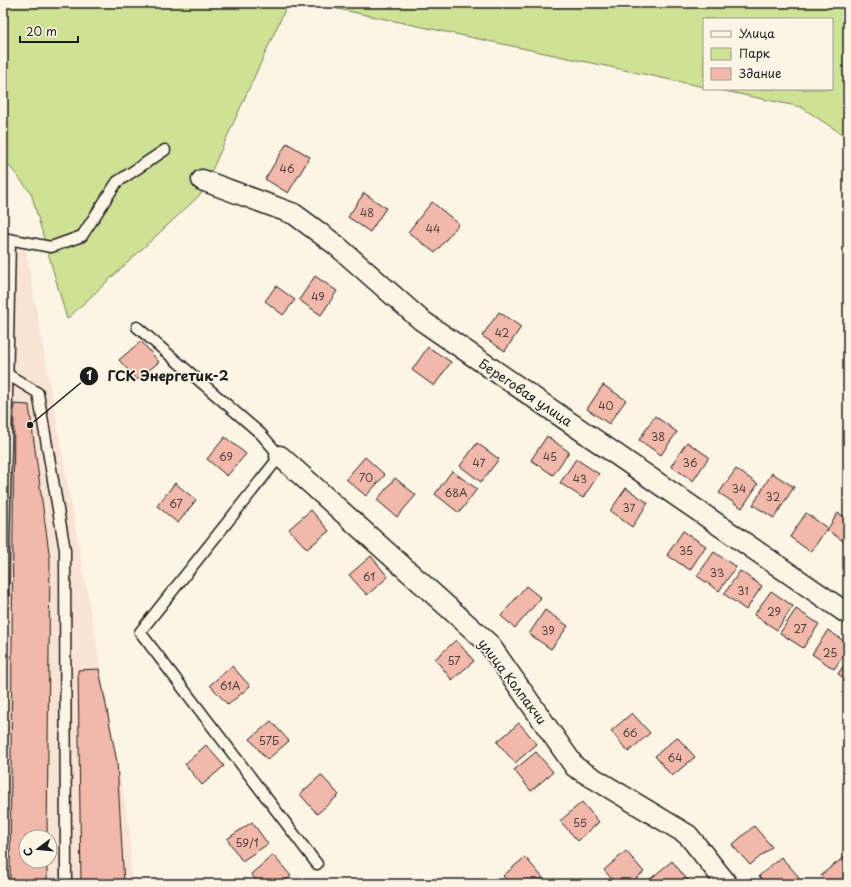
<svg xmlns="http://www.w3.org/2000/svg" width="851" height="887" font-family="'Playpen Sans',sans-serif">
	<rect width="100%" height="100%" fill="#fcf5e5"/>
	<filter id="ink" filterUnits="userSpaceOnUse"><feTurbulence type="fractalNoise" baseFrequency=".025" numOctaves="2"/><feDisplacementMap in="SourceGraphic" scale="8" xChannelSelector="R" yChannelSelector="G"/><feConvolveMatrix kernelMatrix="1 2 1 2 8 2 1 2 1" color-interpolation-filters="sRGB"/></filter>
	<g filter="url(#ink)">
		<!-- built -->
		<path fill="#f9e3d3" fill-rule="evenodd" d="M 3,240 L 24,240 L 130,832 L 131,884 L 3,884 ZM 26,837 L 50,837 L 50,861 L 26,861 Z"/>
		<!-- green -->
		<g fill="#cee296" stroke="#757f59">
			<polygon points="3,3 288,3 201,194 67,319 31,193 3,158"/>
			<polygon points="310,3 848,3 848,138 801,107 715,89 832,89 832,19 704,19 704,87"/>
		</g>
		<!-- building -->
		<g fill="#f2b9aa" stroke="#1c1c1c">
			<polygon points="287,143 310,157 288,193 265,179"/>
			<polygon points="364,193 386,208 370,232 348,217"/>
			<polygon points="432,202 459,224 435,253 408,232"/>
			<polygon points="315,276 337,291 321,315 299,300"/>
			<polygon points="276,286 295,300 283,315 265,301"/>
			<polygon points="499,312 521,327 505,351 482,336"/>
			<polygon points="141,341 159,362 137,380 119,360"/>
			<polygon points="428,347 451,362 434,386 412,370"/>
			<polygon points="603,385 626,400 609,424 587,409"/>
			<polygon points="14,404 29,405 50,560 47,837 26,837 26,861 47,861 47,884 10,884"/>
			<polygon points="655,416 677,432 661,455 639,440"/>
			<polygon points="547,436 569,452 553,475 531,460"/>
			<polygon points="225,437 246,454 227,476 207,459"/>
			<polygon points="687,442 709,457 693,481 671,466"/>
			<polygon points="477,443 499,459 481,482 460,466"/>
			<polygon points="365,457 385,475 366,496 346,479"/>
			<polygon points="576,459 599,474 583,498 560,483"/>
			<polygon points="736,469 758,484 742,508 719,493"/>
			<polygon points="452,471 477,489 459,513 435,494"/>
			<polygon points="772,473 794,487 774,518 753,505"/>
			<polygon points="395,478 416,495 397,517 377,500"/>
			<polygon points="175,483 196,500 178,523 157,506"/>
			<polygon points="626,488 648,503 632,527 610,511"/>
			<polygon points="311,510 329,531 307,549 289,529"/>
			<polygon points="806,513 827,528 811,552 790,537"/>
			<polygon points="838,513 848,519 848,537 845,542 827,530"/>
			<polygon points="683,531 706,546 690,570 667,555"/>
			<polygon points="714,552 736,567 719,591 697,576"/>
			<polygon points="371,556 388,577 367,595 349,575"/>
			<polygon points="740,571 762,586 746,610 724,594"/>
			<polygon points="526,586 541,598 515,628 501,616"/>
			<polygon points="771,591 793,606 777,630 754,615"/>
			<polygon points="796,609 819,624 803,648 780,633"/>
			<polygon points="545,610 568,626 551,649 529,634"/>
			<polygon points="828,630 848,644 848,649 834,669 812,654"/>
			<polygon points="456,640 474,661 452,680 435,659"/>
			<polygon points="848,659 848,681 838,674"/>
			<polygon points="232,666 250,686 228,705 210,685"/>
			<polygon points="99,669 117,762 124,884 81,884 78,670"/>
			<polygon points="632,713 650,733 628,752 611,731"/>
			<polygon points="271,721 289,741 267,760 250,739"/>
			<polygon points="519,723 537,744 515,763 497,742"/>
			<polygon points="677,737 695,757 672,776 655,756"/>
			<polygon points="206,745 224,766 202,785 185,764"/>
			<polygon points="536,752 553,772 531,791 514,770"/>
			<polygon points="321,775 339,795 317,814 300,794"/>
			<polygon points="582,802 599,822 578,841 560,821"/>
			<polygon points="252,822 268,844 242,861 227,839"/>
			<polygon points="754,826 772,847 750,865 732,845"/>
			<polygon points="626,851 644,872 629,884 616,884 604,870"/>
			<polygon points="848,854 848,884 828,884 821,875"/>
			<polygon points="273,855 291,876 281,884 259,884 251,874"/>
			<polygon points="525,857 543,878 536,884 510,884 503,876"/>
			<polygon points="781,857 799,877 791,884 766,884 759,876"/>
			<polygon points="672,861 689,882 687,884 653,884 649,880"/>
		</g>
		<g fill="none" stroke-linecap="round" stroke-linejoin="round">
			<!-- lane casing -->
			<g stroke="#1c1c1c" stroke-width="13">
				<g id="lane">
					<polyline points="3,238 51,247 82,236 117,182 165,150"/>
					<polyline points="137,327 261,434 280,456 140,632 317,864"/>
					<polyline points="7,374 38,393 65,550 66,884"/>
					<polyline points="3,603 10,240"/>
				</g>
			</g>
			<!-- street casing -->
			<g stroke="#1c1c1c" stroke-width="23">
				<g id="street">
					<polyline points="202,180 294,214 336,245 421,320 848,614"/>
					<polyline points="280,456 489,644 575,767 688,835 727,884"/>
				</g>
			</g>
			<!-- lane -->
			<use href="#lane" stroke="#fcf5e5" stroke-width="10"/>
			<!-- street -->
			<use href="#street" stroke="#fcf5e5" stroke-width="20"/>
		</g>
	</g>
	<g text-anchor="middle" dominant-baseline="central" stroke-width="3.5" stroke-linejoin="round" paint-order="stroke">
		<!-- number labels -->
		<g font-size="11" fill="#524340">
			<text x="287" y="168">46</text>
			<text x="367" y="212">48</text>
			<text x="433" y="228">44</text>
			<text x="318" y="296">49</text>
			<text x="502" y="332">42</text>
			<text x="606" y="405">40</text>
			<text x="658" y="436">38</text>
			<text x="226" y="456">69</text>
			<text x="550" y="456">45</text>
			<text x="479" y="462">47</text>
			<text x="690" y="462">36</text>
			<text x="366" y="477">70</text>
			<text x="580" y="478">43</text>
			<text x="739" y="488">34</text>
			<text x="456" y="492">68А</text>
			<text x="773" y="496">32</text>
			<text x="176" y="503">67</text>
			<text x="629" y="507">37</text>
			<text x="686" y="550">35</text>
			<text x="717" y="572">33</text>
			<text x="369" y="576">61</text>
			<text x="743" y="590">31</text>
			<text x="774" y="611">29</text>
			<text x="800" y="628">27</text>
			<text x="548" y="630">39</text>
			<text x="830" y="652">25</text>
			<text x="454" y="660">57</text>
			<text x="230" y="685">61А</text>
			<text x="630" y="732">66</text>
			<text x="269" y="740">57Б</text>
			<text x="675" y="757">64</text>
			<text x="580" y="822">55</text>
			<text x="247" y="842">59/1</text>
		</g>
		<!-- street labels -->
		<g font-size="13" fill="#1c1c1c" stroke="#fcf5e5">
			<text transform="translate(526 392) rotate(34)">Береговая улица</text>
			<text transform="translate(513 681) rotate(53)">улица Колпакчи</text>
		</g>
	</g>
	<!-- callouts -->
	<path fill="none" stroke="#1c1c1c" stroke-width="1.5" d="M30 425L89 376"/>
	<g fill="#1c1c1c" stroke="#fcf5e5" stroke-width="1.5">
		<circle cx="30" cy="425" r="4"/>
		<circle cx="89" cy="376" r="10"/>
	</g>
	<g font-size="12" text-anchor="middle" font-weight="bold" fill="#fff">
		<text x="89" y="380">1</text>
	</g>
	<g font-size="14" text-anchor="middle" font-weight="bold" fill="#1c1c1c" stroke="#fcf5e5" stroke-width="3.5" stroke-linejoin="round" paint-order="stroke">
		<text x="168" y="381">ГСК Энергетик-2</text>
	</g>
	<!-- margin -->
	<rect width="851" height="887" fill="none" stroke="#fcf5e5" stroke-width="16"/>
	<rect x="8" y="8" width="835" height="871" fill="none" stroke="#1c1c1c" stroke-width="1.5" filter="url(#ink)"/>
	<!-- legend -->
	<rect x="703" y="18" width="130" height="72" fill="#fcf5e5" stroke="#a29e95"/>
	<rect x="711" y="31" width="20" height="6" fill="#fcf5e5" stroke="#a29e95"/>
	<text x="739" y="38" font-size="12" fill="#1c1c1c">Улица</text>
	<rect x="711" y="48" width="20" height="12" fill="#cee296" stroke="#a29e95"/>
	<text x="739" y="58" font-size="12" fill="#1c1c1c">Парк</text>
	<rect x="711" y="68" width="20" height="12" fill="#f2b9aa" stroke="#a29e95"/>
	<text x="739" y="78" font-size="12" fill="#1c1c1c">Здание</text>
	<!-- north arrow -->
	<g transform="translate(38 849) rotate(254)"><circle r="19" fill="#fcf5e5" stroke="#a29e95"/>
	<path d="M0-3L7 15L0 10L-7 15Z" fill="#1c1c1c"/>
	<text y="-6" font-size="11" font-weight="bold" text-anchor="middle" fill="#1c1c1c">С</text>
	</g>
	<!-- scale -->
	<path d="M20 36v6h58v-6" fill="none" stroke="#1c1c1c" stroke-width="2"/>
	<text x="26" y="36" font-size="12" fill="#1c1c1c" stroke="#fcf5e5" stroke-width="3" paint-order="stroke">20 m</text>
</svg>
